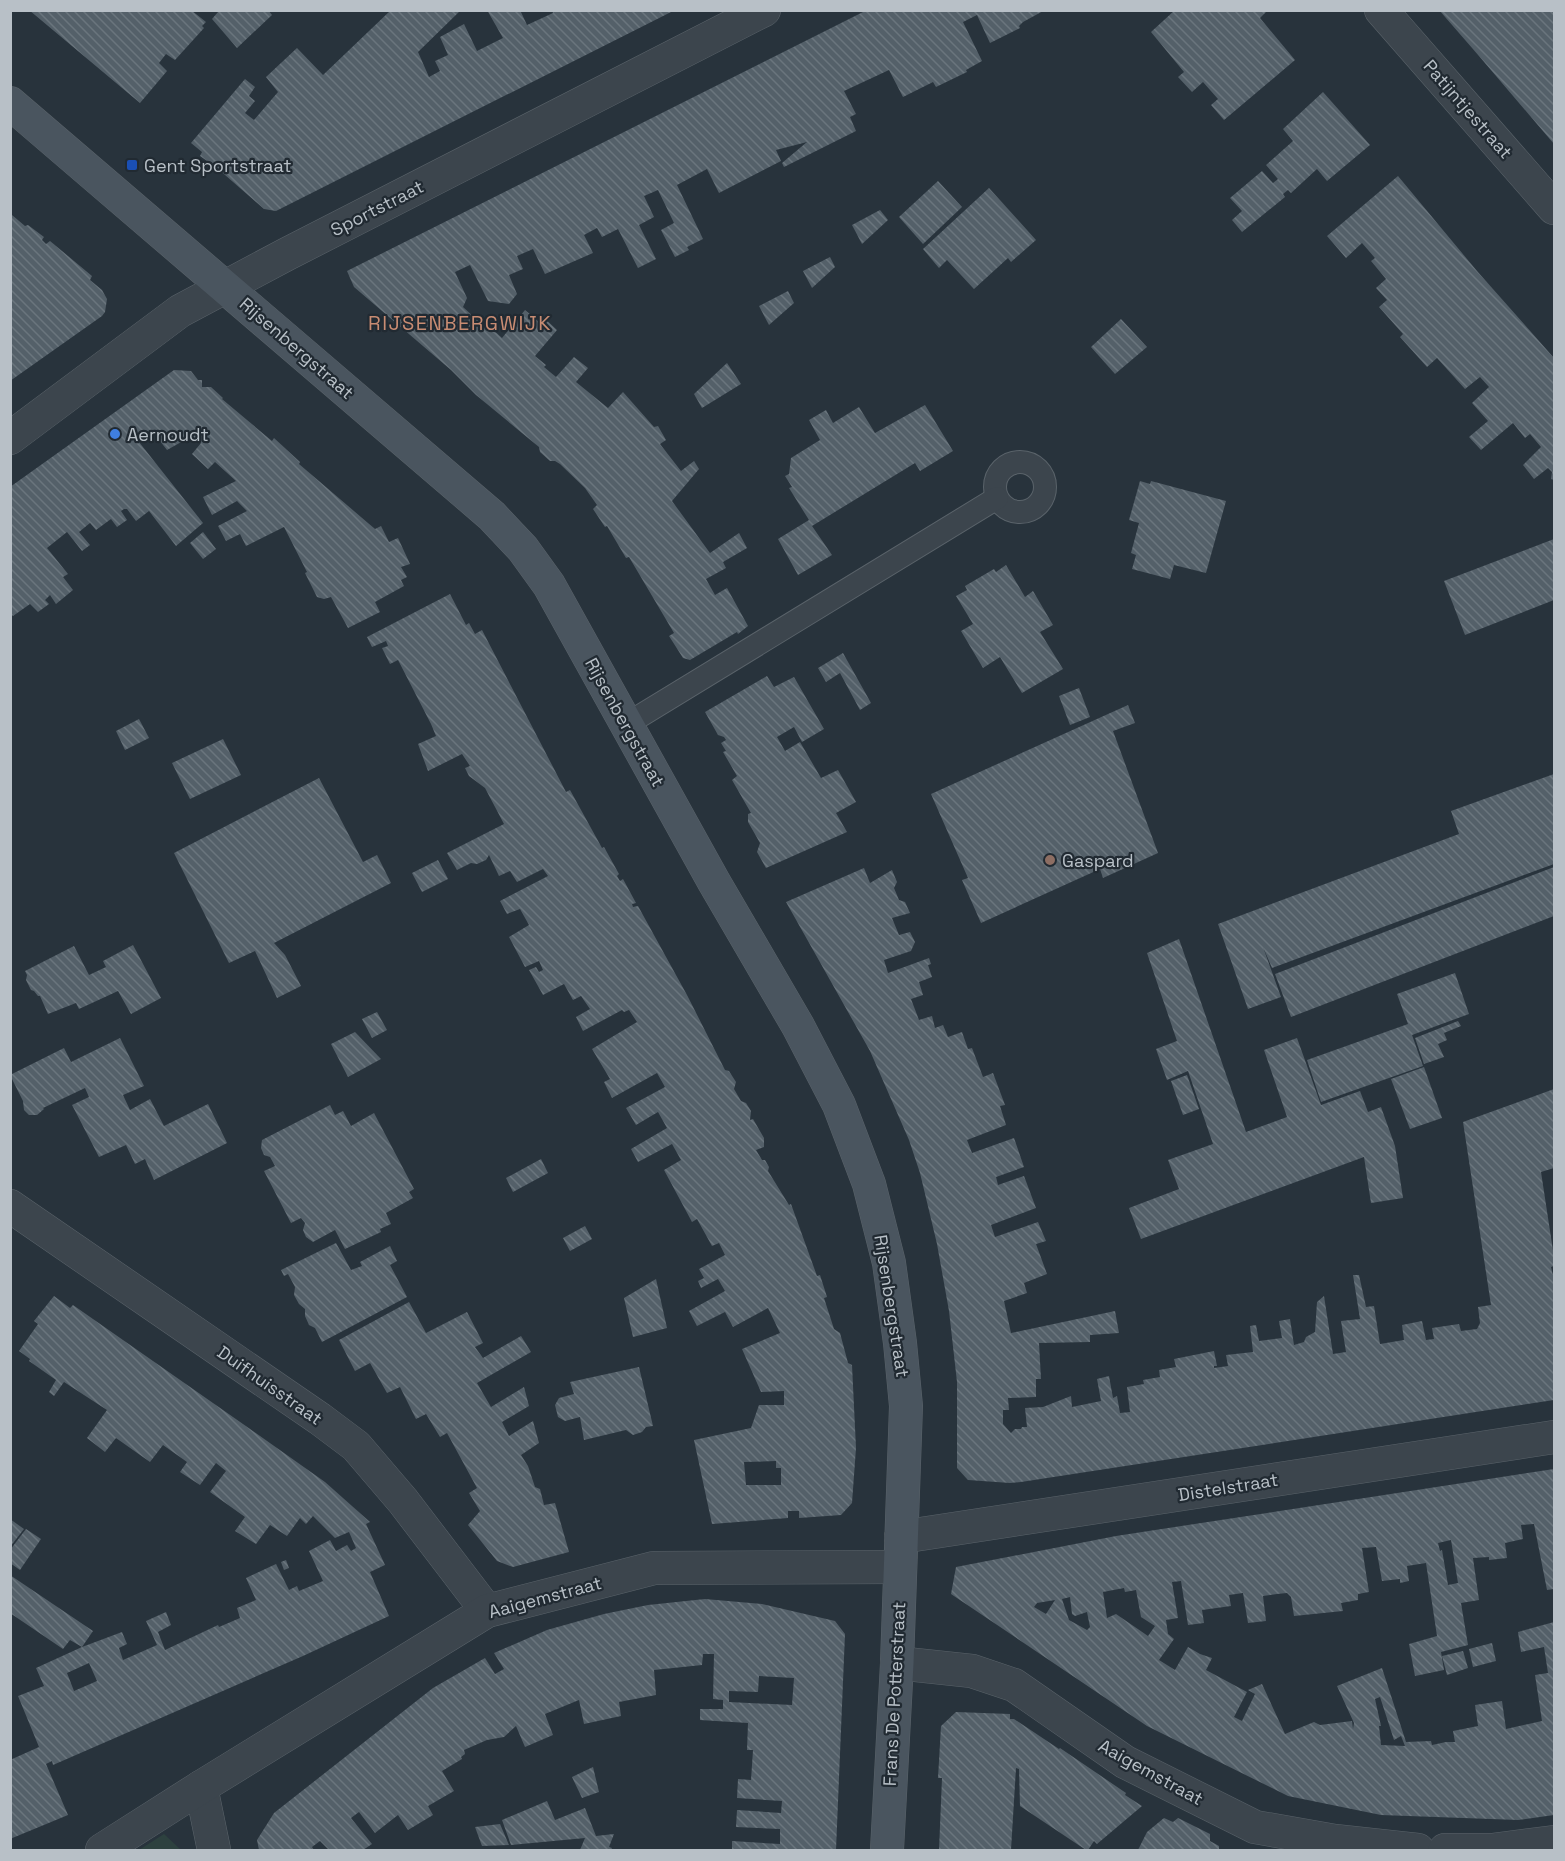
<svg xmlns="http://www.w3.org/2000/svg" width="1565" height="1861" font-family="'Space Grotesk',sans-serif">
	<defs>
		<pattern id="building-back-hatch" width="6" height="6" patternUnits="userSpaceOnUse" patternTransform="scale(1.5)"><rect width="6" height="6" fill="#546069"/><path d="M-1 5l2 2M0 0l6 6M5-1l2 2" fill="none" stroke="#6a757d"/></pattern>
	</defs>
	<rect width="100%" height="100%" fill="#28333c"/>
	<!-- park -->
	<polygon fill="#2d413f" points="164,1834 181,1850 139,1850"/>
	<!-- building -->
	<g fill="url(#building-back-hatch)" fill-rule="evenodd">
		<polygon points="29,10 191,10 206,22 202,26 204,28 175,60 166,54 159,63 167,71 140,103"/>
		<polygon points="217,10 268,10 272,15 237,48 212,19 218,12"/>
		<polygon points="391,10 461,10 418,52 429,77 440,71 435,61 448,55 440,37 464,24 477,51 503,38 487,10 520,10 527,25 553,13 552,10 675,10 276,211 264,209 217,168 200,156 202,152 191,143 245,79 255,87 249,96 255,101 245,113 254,120 278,92 266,77 297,48 323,75"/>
		<polygon points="867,10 1045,10 1023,22 1019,26 1020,28 990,43 977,15 963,22 982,61 966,70 967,72 936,87 933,82 903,97 889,70 844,91 856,114 850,117 856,131 784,167 782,163 807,142 776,150 781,161 719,193 707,169 677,185 703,239 687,247 689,250 675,257 661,230 674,223 658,190 644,196 654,217 639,225 656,259 638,268 618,229 602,237 597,228 584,235 593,253 545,274 533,249 517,256 523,269 509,275 517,294 509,304 488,301 470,265 455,272 467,298 463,307 487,329 489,326 502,338 525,310 538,321 542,316 557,330 535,356 546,365 544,367 556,377 574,357 588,368 576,382 608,408 623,392 654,427 658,426 666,440 660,444 681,471 694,461 699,469 672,501 710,553 739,533 747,548 723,562 726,568 706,579 715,595 727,588 748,626 738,634 737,632 690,660 683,658 669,636 674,633 629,557 626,558 607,526 605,527 593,509 597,505 585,488 560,464 555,461 550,461 540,452 539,447 476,395 451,370 354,287 347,271"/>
		<polygon points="1175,10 1268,10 1260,18 1295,60 1224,120 1211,105 1218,99 1203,82 1192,92 1178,77 1184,72 1151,32"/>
		<polygon points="1439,10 1554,10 1554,144 1479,56"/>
		<polygon points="1323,92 1370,145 1327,181 1317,169 1291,193 1288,190 1283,194 1285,197 1242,232 1232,220 1242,211 1230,198 1262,171 1273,183 1278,179 1266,165 1293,141 1283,129"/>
		<polygon points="1398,176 1477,271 1554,358 1554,480 1551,479 1552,472 1548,468 1534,479 1523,465 1541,447 1530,434 1525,438 1513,423 1481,450 1469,437 1488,421 1472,403 1489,387 1480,377 1465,389 1437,358 1427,367 1400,337 1403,334 1379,307 1387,300 1376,288 1386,279 1371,261 1375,258 1362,243 1346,258 1327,236"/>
		<polygon points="938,181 962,207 923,244 899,217"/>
		<polygon points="989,188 1036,240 1011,262 1008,258 974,289 947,260 939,268 923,249"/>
		<polygon points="10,208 12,215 25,226 28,225 44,237 42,240 46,244 50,241 92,276 90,280 102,290 107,299 105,312 102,316 10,381"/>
		<polygon points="880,210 888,220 862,244 852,225"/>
		<polygon points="830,257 835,267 812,288 803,271"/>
		<polygon points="788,291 794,303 769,325 759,306"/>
		<polygon points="1121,319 1147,347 1115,374 1091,347"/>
		<polygon points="727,363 741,384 702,408 694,394"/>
		<polygon points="174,370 191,371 198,380 202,380 202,387 211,387 223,398 222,399 272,441 274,438 300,462 299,464 375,529 381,526 389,542 398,538 410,564 401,567 407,577 401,580 404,586 375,602 380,612 348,628 331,597 324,599 317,597 305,573 307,572 284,527 246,546 240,534 226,541 218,526 247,511 237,501 212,515 203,497 236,481 215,462 208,469 192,454 201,443 192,436 167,450 153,432 139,442 203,523 176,546 149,511 136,521 127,509 124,509 121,511 127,520 117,527 111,519 96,530 90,523 79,532 90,545 82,551 67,532 47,548 68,574 63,577 73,590 56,604 50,595 45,600 49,604 38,612 30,604 13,616 10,613 10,487"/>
		<polygon points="925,405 953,451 920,471 915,463 812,526 832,555 798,575 778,539 809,520 789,488 792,487 785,476 789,474 791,458 820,440 809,420 826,410 833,423 859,407 875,433"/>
		<polygon points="1140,481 1150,484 1151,481 1226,501 1206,573 1174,565 1170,579 1132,569 1136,555 1131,553 1139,523 1129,520"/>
		<polygon points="203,532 216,549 203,559 190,543"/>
		<polygon points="1554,539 1554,600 1465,635 1444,581"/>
		<polygon points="1006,565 1025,597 1033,591 1053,625 1040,632 1063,669 1022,693 1000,657 983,668 961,631 973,624 956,596 967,590 965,586 994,569 996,572"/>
		<path d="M 450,594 L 466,625 L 469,623 L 475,634 L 482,630 L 566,792 L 570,790 L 602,848 L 604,847 L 619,874 L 617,876 L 620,881 L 623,879 L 636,903 L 632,904 L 633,907 L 638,906 L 687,995 L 725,1070 L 729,1071 L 736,1082 L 734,1089 L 741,1101 L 746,1103 L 751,1111 L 750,1120 L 753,1119 L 764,1138 L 764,1147 L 756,1150 L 762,1160 L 765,1160 L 769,1167 L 768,1171 L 789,1205 L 791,1204 L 817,1276 L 820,1275 L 827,1297 L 824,1298 L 834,1329 L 840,1333 L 848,1363 L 852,1365 L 856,1448 L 852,1503 L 841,1515 L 799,1518 L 799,1511 L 788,1511 L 788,1518 L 712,1524 L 694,1440 L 751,1428 L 759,1405 L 784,1405 L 784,1391 L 761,1392 L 742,1349 L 780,1333 L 768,1308 L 733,1327 L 725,1312 L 697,1326 L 689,1311 L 725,1291 L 718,1279 L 701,1288 L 698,1281 L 704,1278 L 699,1269 L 725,1255 L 719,1243 L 712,1246 L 697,1219 L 692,1222 L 664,1170 L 681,1160 L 672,1144 L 638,1162 L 631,1149 L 667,1128 L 658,1112 L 636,1125 L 626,1108 L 665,1087 L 657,1073 L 612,1098 L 604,1082 L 610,1079 L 592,1049 L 637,1022 L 629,1010 L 624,1012 L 622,1010 L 583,1031 L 576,1017 L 590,1009 L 581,996 L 573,1000 L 564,984 L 543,995 L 529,970 L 536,967 L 539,972 L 543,970 L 539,961 L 525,967 L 509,937 L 529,925 L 520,909 L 507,914 L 500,901 L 548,876 L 543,869 L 517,882 L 510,871 L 499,876 L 489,855 L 486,860 L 477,864 L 471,863 L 457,870 L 447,853 L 504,824 L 485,788 L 469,776 L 465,768 L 470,766 L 462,754 L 428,771 L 418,744 L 436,736 L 431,724 L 398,660 L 390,664 L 382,648 L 388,646 L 386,641 L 372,647 L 367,637 ZM 776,1461 L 776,1468 L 781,1468 L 781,1485 L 746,1485 L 744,1462 Z"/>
		<polygon points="843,653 871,703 860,710 840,673 826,682 818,668"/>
		<polygon points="767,676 774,687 794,677 824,729 802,742 794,727 777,737 785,751 800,742 821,778 838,770 856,802 836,813 847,832 766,868 757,852 760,843 748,822 748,814 751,813 732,780 737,776 723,752 726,751 721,743 726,740 724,737 718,735 705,712"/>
		<polygon points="1079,688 1090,717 1070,725 1059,696"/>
		<polygon points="1128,705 1135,723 1113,731 1158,853 1103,878 1100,869 981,923 962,880 968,878 931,794"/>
		<polygon points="139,719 149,738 125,750 116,731"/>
		<polygon points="223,739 241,775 190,799 172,763"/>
		<polygon points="1554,774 1554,864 1272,968 1263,947 1281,997 1248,1009 1218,924 1459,834 1451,811"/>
		<polygon points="319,778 363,862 377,855 391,883 274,943 285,955 301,986 277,998 255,951 229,963 174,853"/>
		<polygon points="438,860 448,879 422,892 412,873"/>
		<polygon points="1554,867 1554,916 1291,1017 1275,974"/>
		<polygon points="864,868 870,883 892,870 897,882 894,888 899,900 905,902 910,913 892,918 899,935 910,932 915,942 911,951 884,960 888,973 929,958 931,964 928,965 932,977 919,982 923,995 911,999 919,1020 932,1016 935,1028 943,1025 948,1037 962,1032 968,1049 972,1048 983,1077 993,1073 1005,1105 1000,1106 1006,1125 967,1140 972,1153 1014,1138 1024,1167 996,1177 998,1185 1024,1176 1036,1208 991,1225 995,1237 1038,1222 1046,1241 1036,1244 1047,1274 1024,1283 1027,1293 1004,1301 1011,1333 1115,1311 1119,1333 1090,1335 1090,1342 1039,1343 1041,1379 1036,1379 1036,1397 1008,1398 1009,1410 1003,1410 1003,1424 1011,1433 1015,1429 1021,1429 1022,1427 1027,1427 1025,1408 1043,1407 1071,1396 1072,1407 1101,1401 1097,1379 1109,1376 1113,1398 1117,1396 1120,1413 1130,1412 1127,1387 1144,1384 1143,1380 1160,1377 1159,1370 1176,1367 1174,1359 1214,1351 1217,1366 1214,1366 1214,1368 1228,1366 1226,1355 1253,1352 1250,1326 1256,1325 1259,1341 1282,1338 1279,1321 1290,1319 1294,1345 1304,1342 1306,1337 1315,1332 1317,1302 1324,1296 1333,1354 1346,1352 1341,1321 1360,1319 1353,1275 1359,1275 1366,1307 1374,1306 1380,1344 1404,1340 1402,1325 1422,1321 1426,1340 1434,1339 1432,1328 1459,1324 1461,1331 1477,1329 1480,1323 1478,1307 1491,1305 1463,1122 1554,1089 1554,1168 1541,1172 1554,1257 1554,1266 1551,1267 1554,1279 1554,1400 1021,1482 1010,1483 968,1480 957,1468 957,1382 949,1311 937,1244 920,1173 909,1140 870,1051 786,902"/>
		<polygon points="1179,939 1246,1132 1287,1117 1264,1050 1297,1038 1321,1105 1360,1091 1368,1112 1381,1107 1395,1146 1403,1198 1371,1203 1364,1157 1141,1239 1129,1208 1179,1189 1168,1160 1213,1144 1188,1071 1167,1080 1156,1049 1177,1041 1147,953"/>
		<polygon points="133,945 161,998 131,1014 118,991 79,1009 76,1003 48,1014 40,996 38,996 34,991 31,990 26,980 27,975 25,971 74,946 89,975 106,967 103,961"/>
		<polygon points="1455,973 1469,1014 1412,1035 1423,1066 1321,1102 1307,1060 1408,1024 1397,994"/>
		<polygon points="377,1012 387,1030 372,1038 362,1019"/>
		<polygon points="1458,1021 1461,1026 1444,1033 1447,1040 1438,1044 1444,1057 1424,1064 1415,1038"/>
		<polygon points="355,1032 381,1059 348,1077 331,1044"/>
		<polygon points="120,1038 144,1086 123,1095 130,1110 150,1099 164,1126 208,1104 227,1143 154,1180 145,1159 135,1164 126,1145 99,1157 72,1105 89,1097 85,1088 43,1108 44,1109 37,1115 29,1115 24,1110 23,1101 10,1075 64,1048 71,1062"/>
		<polygon points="1424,1067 1442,1118 1410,1129 1391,1079"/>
		<polygon points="1187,1075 1199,1109 1183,1115 1171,1081"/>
		<polygon points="330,1105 335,1115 343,1111 351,1126 374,1113 414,1189 409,1192 413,1198 386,1213 391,1224 380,1229 381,1232 345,1249 335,1230 313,1242 306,1237 303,1230 305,1223 301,1218 291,1223 264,1171 275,1166 270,1157 264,1155 261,1148 262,1140"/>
		<polygon points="541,1159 548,1173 513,1192 506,1178"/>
		<polygon points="585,1226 592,1239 570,1251 563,1238"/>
		<polygon points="336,1243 351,1270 362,1266 360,1262 390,1246 397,1261 390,1265 407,1297 322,1342 315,1328 309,1325 305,1316 305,1309 299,1304 294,1295 295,1287 288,1274 284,1276 281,1270"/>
		<polygon points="656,1279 667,1328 633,1337 624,1298"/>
		<path d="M 54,1296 L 70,1308 L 73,1305 L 243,1424 L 325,1482 L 370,1522 L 366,1524 L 385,1565 L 370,1572 L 389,1616 L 303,1656 L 53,1765 L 52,1761 L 46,1764 L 68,1815 L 10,1839 L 10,1760 L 39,1747 L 18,1696 L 44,1686 L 36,1668 L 82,1647 L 70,1640 L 63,1649 L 10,1613 L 10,1575 L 93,1631 L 82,1647 L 122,1632 L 127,1644 L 119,1648 L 123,1660 L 157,1645 L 146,1621 L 166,1612 L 171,1625 L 158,1632 L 165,1650 L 218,1625 L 219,1627 L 240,1618 L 237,1608 L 256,1600 L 246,1578 L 276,1564 L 289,1590 L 297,1586 L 299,1591 L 323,1581 L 309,1551 L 330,1540 L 336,1551 L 347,1545 L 351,1551 L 356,1548 L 349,1532 L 335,1538 L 313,1516 L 306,1524 L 300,1518 L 287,1536 L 270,1525 L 256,1544 L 235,1531 L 245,1517 L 210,1492 L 226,1471 L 216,1463 L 200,1485 L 180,1472 L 187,1462 L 163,1445 L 150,1462 L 116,1438 L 105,1452 L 87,1438 L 107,1410 L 64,1382 L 54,1396 L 49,1392 L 56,1380 L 29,1361 L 30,1359 L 19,1351 L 38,1324 L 34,1321 ZM 89,1663 L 97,1681 L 74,1691 L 67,1673 Z"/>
		<polygon points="409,1302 426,1333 467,1312 483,1343 475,1347 483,1358 521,1336 531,1352 477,1383 491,1407 524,1387 529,1406 502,1422 509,1436 533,1421 539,1443 521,1455 528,1466 535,1487 540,1489 544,1505 555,1503 569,1552 513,1567 497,1561 468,1525 480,1511 469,1493 477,1488 447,1433 440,1437 426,1414 416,1419 400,1387 387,1393 370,1363 355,1371 339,1340"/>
		<polygon points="639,1367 653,1426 646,1427 642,1432 633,1435 626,1430 584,1440 580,1417 565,1421 558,1417 555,1405 559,1398 574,1394 570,1382"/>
		<path d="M 1554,1469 L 1554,1589 L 1547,1590 L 1534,1524 L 1521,1525 L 1523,1539 L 1505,1543 L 1507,1558 L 1489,1560 L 1489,1557 L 1473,1558 L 1479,1600 L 1461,1603 L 1468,1645 L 1441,1652 L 1444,1670 L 1415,1676 L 1409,1644 L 1437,1636 L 1426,1563 L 1407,1566 L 1409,1581 L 1400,1583 L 1400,1579 L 1382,1581 L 1376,1547 L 1362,1548 L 1369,1592 L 1358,1594 L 1358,1600 L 1341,1603 L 1343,1611 L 1294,1616 L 1291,1597 L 1287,1593 L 1277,1594 L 1263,1596 L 1266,1621 L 1248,1623 L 1243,1593 L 1229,1595 L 1231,1606 L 1202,1610 L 1204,1623 L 1188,1625 L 1181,1581 L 1172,1582 L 1178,1618 L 1166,1620 L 1168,1634 L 1174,1639 L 1159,1660 L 1175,1670 L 1188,1647 L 1200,1654 L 1212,1658 L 1206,1670 L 1247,1692 L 1234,1717 L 1242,1721 L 1255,1694 L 1248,1690 L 1262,1684 L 1285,1734 L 1314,1722 L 1320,1725 L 1352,1721 L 1353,1729 L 1354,1723 L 1337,1686 L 1382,1668 L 1406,1742 L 1431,1741 L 1432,1745 L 1446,1742 L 1455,1742 L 1453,1731 L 1478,1726 L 1475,1705 L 1502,1701 L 1506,1729 L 1542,1721 L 1535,1675 L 1548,1673 L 1544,1647 L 1521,1652 L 1518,1632 L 1554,1622 L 1554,1815 L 1518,1820 L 1381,1815 L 1288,1796 L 1147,1726 L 951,1594 L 956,1567 L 1116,1536 ZM 1451,1540 L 1458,1583 L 1448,1585 L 1442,1550 L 1440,1551 L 1438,1543 ZM 1124,1588 L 1125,1592 L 1136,1590 L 1141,1617 L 1155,1626 L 1148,1636 L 1116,1614 L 1107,1618 L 1103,1592 ZM 1070,1597 L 1072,1614 L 1075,1616 L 1087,1612 L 1090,1627 L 1087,1630 L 1069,1620 L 1062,1599 ZM 1055,1600 L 1046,1614 L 1034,1607 L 1037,1603 ZM 1380,1697 L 1394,1740 L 1401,1736 L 1405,1746 L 1381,1745 L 1379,1726 L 1381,1726 L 1375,1699 Z"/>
		<polygon points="10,1519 24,1529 10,1547"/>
		<polygon points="26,1529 41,1539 20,1570 10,1563 10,1550"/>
		<polygon points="286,1560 289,1568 284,1570 281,1562"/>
		<path d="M 705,1599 L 762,1604 L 835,1621 L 845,1634 L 836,1850 L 732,1850 L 732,1841 L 780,1844 L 780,1829 L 736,1827 L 737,1810 L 781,1813 L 782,1801 L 737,1798 L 738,1779 L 751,1780 L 753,1750 L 747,1750 L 748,1723 L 700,1720 L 700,1709 L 723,1709 L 723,1700 L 713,1699 L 714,1654 L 703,1654 L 702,1665 L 654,1670 L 656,1695 L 619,1702 L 621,1716 L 584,1724 L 579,1700 L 545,1714 L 553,1735 L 525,1747 L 516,1726 L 504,1737 L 487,1740 L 464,1750 L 465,1754 L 461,1757 L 462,1759 L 442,1771 L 454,1791 L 428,1806 L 433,1815 L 408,1830 L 398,1815 L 375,1833 L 359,1812 L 351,1818 L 372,1844 L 363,1850 L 329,1850 L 320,1841 L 312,1847 L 314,1850 L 259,1850 L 257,1840 L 274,1813 L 433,1688 L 485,1658 L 495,1674 L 504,1669 L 494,1653 L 547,1630 L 604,1614 L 648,1605 ZM 759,1676 L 794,1678 L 792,1705 L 729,1702 L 729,1691 L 758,1692 Z"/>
		<polygon points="1492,1643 1496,1661 1473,1667 1469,1649"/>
		<polygon points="1463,1651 1468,1668 1447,1675 1442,1656"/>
		<polygon points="956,1712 1010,1714 1010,1719 1014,1719 1059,1749 1060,1748 1126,1793 1125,1795 1142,1806 1097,1844 1094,1841 1088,1850 1086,1850 1020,1806 1019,1769 1016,1768 1011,1850 939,1850 942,1778 938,1778 941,1726"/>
		<polygon points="593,1767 599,1792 582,1798 572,1777"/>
		<polygon points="547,1801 555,1820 585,1808 596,1836 614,1834 609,1847 612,1848 611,1850 580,1850 585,1838 511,1845 502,1820"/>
		<polygon points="1164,1818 1173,1822 1178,1818 1210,1834 1210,1841 1219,1846 1219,1850 1138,1850 1147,1832"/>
		<polygon points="500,1824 509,1845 482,1846 475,1827"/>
	</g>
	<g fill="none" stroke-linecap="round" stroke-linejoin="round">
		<!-- lane casing -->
		<g stroke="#5a636a" stroke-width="24">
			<g id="lane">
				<circle cx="1020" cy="487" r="25"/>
				<polyline points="627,724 997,498"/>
			</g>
		</g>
		<!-- street casing -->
		<g stroke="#5a636a" stroke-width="34">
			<g id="street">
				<polyline points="1381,10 1554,208"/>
				<polyline points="10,438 180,311 287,254 764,10"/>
				<polyline points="10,1206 320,1419 356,1446 403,1501 487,1611"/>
				<polyline points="901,1537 1554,1437"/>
				<polyline points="897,1663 972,1671 1014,1685 1125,1762 1255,1827 1335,1841 1418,1850"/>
				<polyline points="201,1787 214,1850"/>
				<polyline points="102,1850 201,1787 487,1611 654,1568 900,1567"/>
				<polyline points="1445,1850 1492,1850 1554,1842"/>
			</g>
		</g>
		<!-- secondary casing -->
		<g stroke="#5a636a" stroke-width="34">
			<polyline id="secondary" points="10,103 492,516 523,549 549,585 714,882 798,1026 839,1105 869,1184 889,1263 900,1343 906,1406 897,1663 887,1850"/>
		</g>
		<!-- lane -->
		<use href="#lane" stroke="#3c454d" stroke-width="22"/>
		<!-- street -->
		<use href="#street" stroke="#3c454d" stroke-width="33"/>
		<!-- secondary -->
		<use href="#secondary" stroke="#4a555f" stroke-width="33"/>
	</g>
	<!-- markers -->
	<rect fill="#1a4fb4" stroke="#212a32" stroke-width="2" x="126" y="159" width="12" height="12" rx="3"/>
	<circle fill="#3f7fe0" stroke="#212a32" stroke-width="2" cx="115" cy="434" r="6"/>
	<circle fill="#8d6e63" stroke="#212a32" stroke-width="2" cx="1050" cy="860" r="6"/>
	<g text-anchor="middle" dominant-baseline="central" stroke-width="4.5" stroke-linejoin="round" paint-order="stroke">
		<!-- street labels -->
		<g font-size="18" fill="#b8c0c7" stroke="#212a32">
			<text transform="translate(1468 109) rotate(49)">Patijntjestraat</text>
			<text transform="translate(377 208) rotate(-27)">Sportstraat</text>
			<text transform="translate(297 348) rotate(41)">Rijsenbergstraat</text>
			<text transform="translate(625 722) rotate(61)">Rijsenbergstraat</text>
			<text transform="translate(892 1306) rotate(81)">Rijsenbergstraat</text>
			<text transform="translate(270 1385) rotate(35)">Duifhuisstraat</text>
			<text transform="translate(1228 1487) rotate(-9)">Distelstraat</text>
			<text transform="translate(545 1597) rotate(-15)">Aaigemstraat</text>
			<text transform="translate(894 1694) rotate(-87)">Frans De Potterstraat</text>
			<text transform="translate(1151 1772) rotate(29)">Aaigemstraat</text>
		</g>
		<!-- poi labels -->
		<g font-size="18" fill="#b8c0c7" stroke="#212a32" text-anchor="start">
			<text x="144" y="165">Gent Sportstraat</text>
			<text x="127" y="434">Aernoudt</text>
			<text x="1062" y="860">Gaspard</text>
		</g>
		<!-- neighbourhood labels -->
		<g font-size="20" letter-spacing="1.5" fill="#c88c73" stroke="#212a32">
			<text x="460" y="323">RIJSENBERGWIJK</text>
		</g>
	</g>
	<!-- border -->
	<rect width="1565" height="1861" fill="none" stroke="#b8c0c7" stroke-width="24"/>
</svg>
